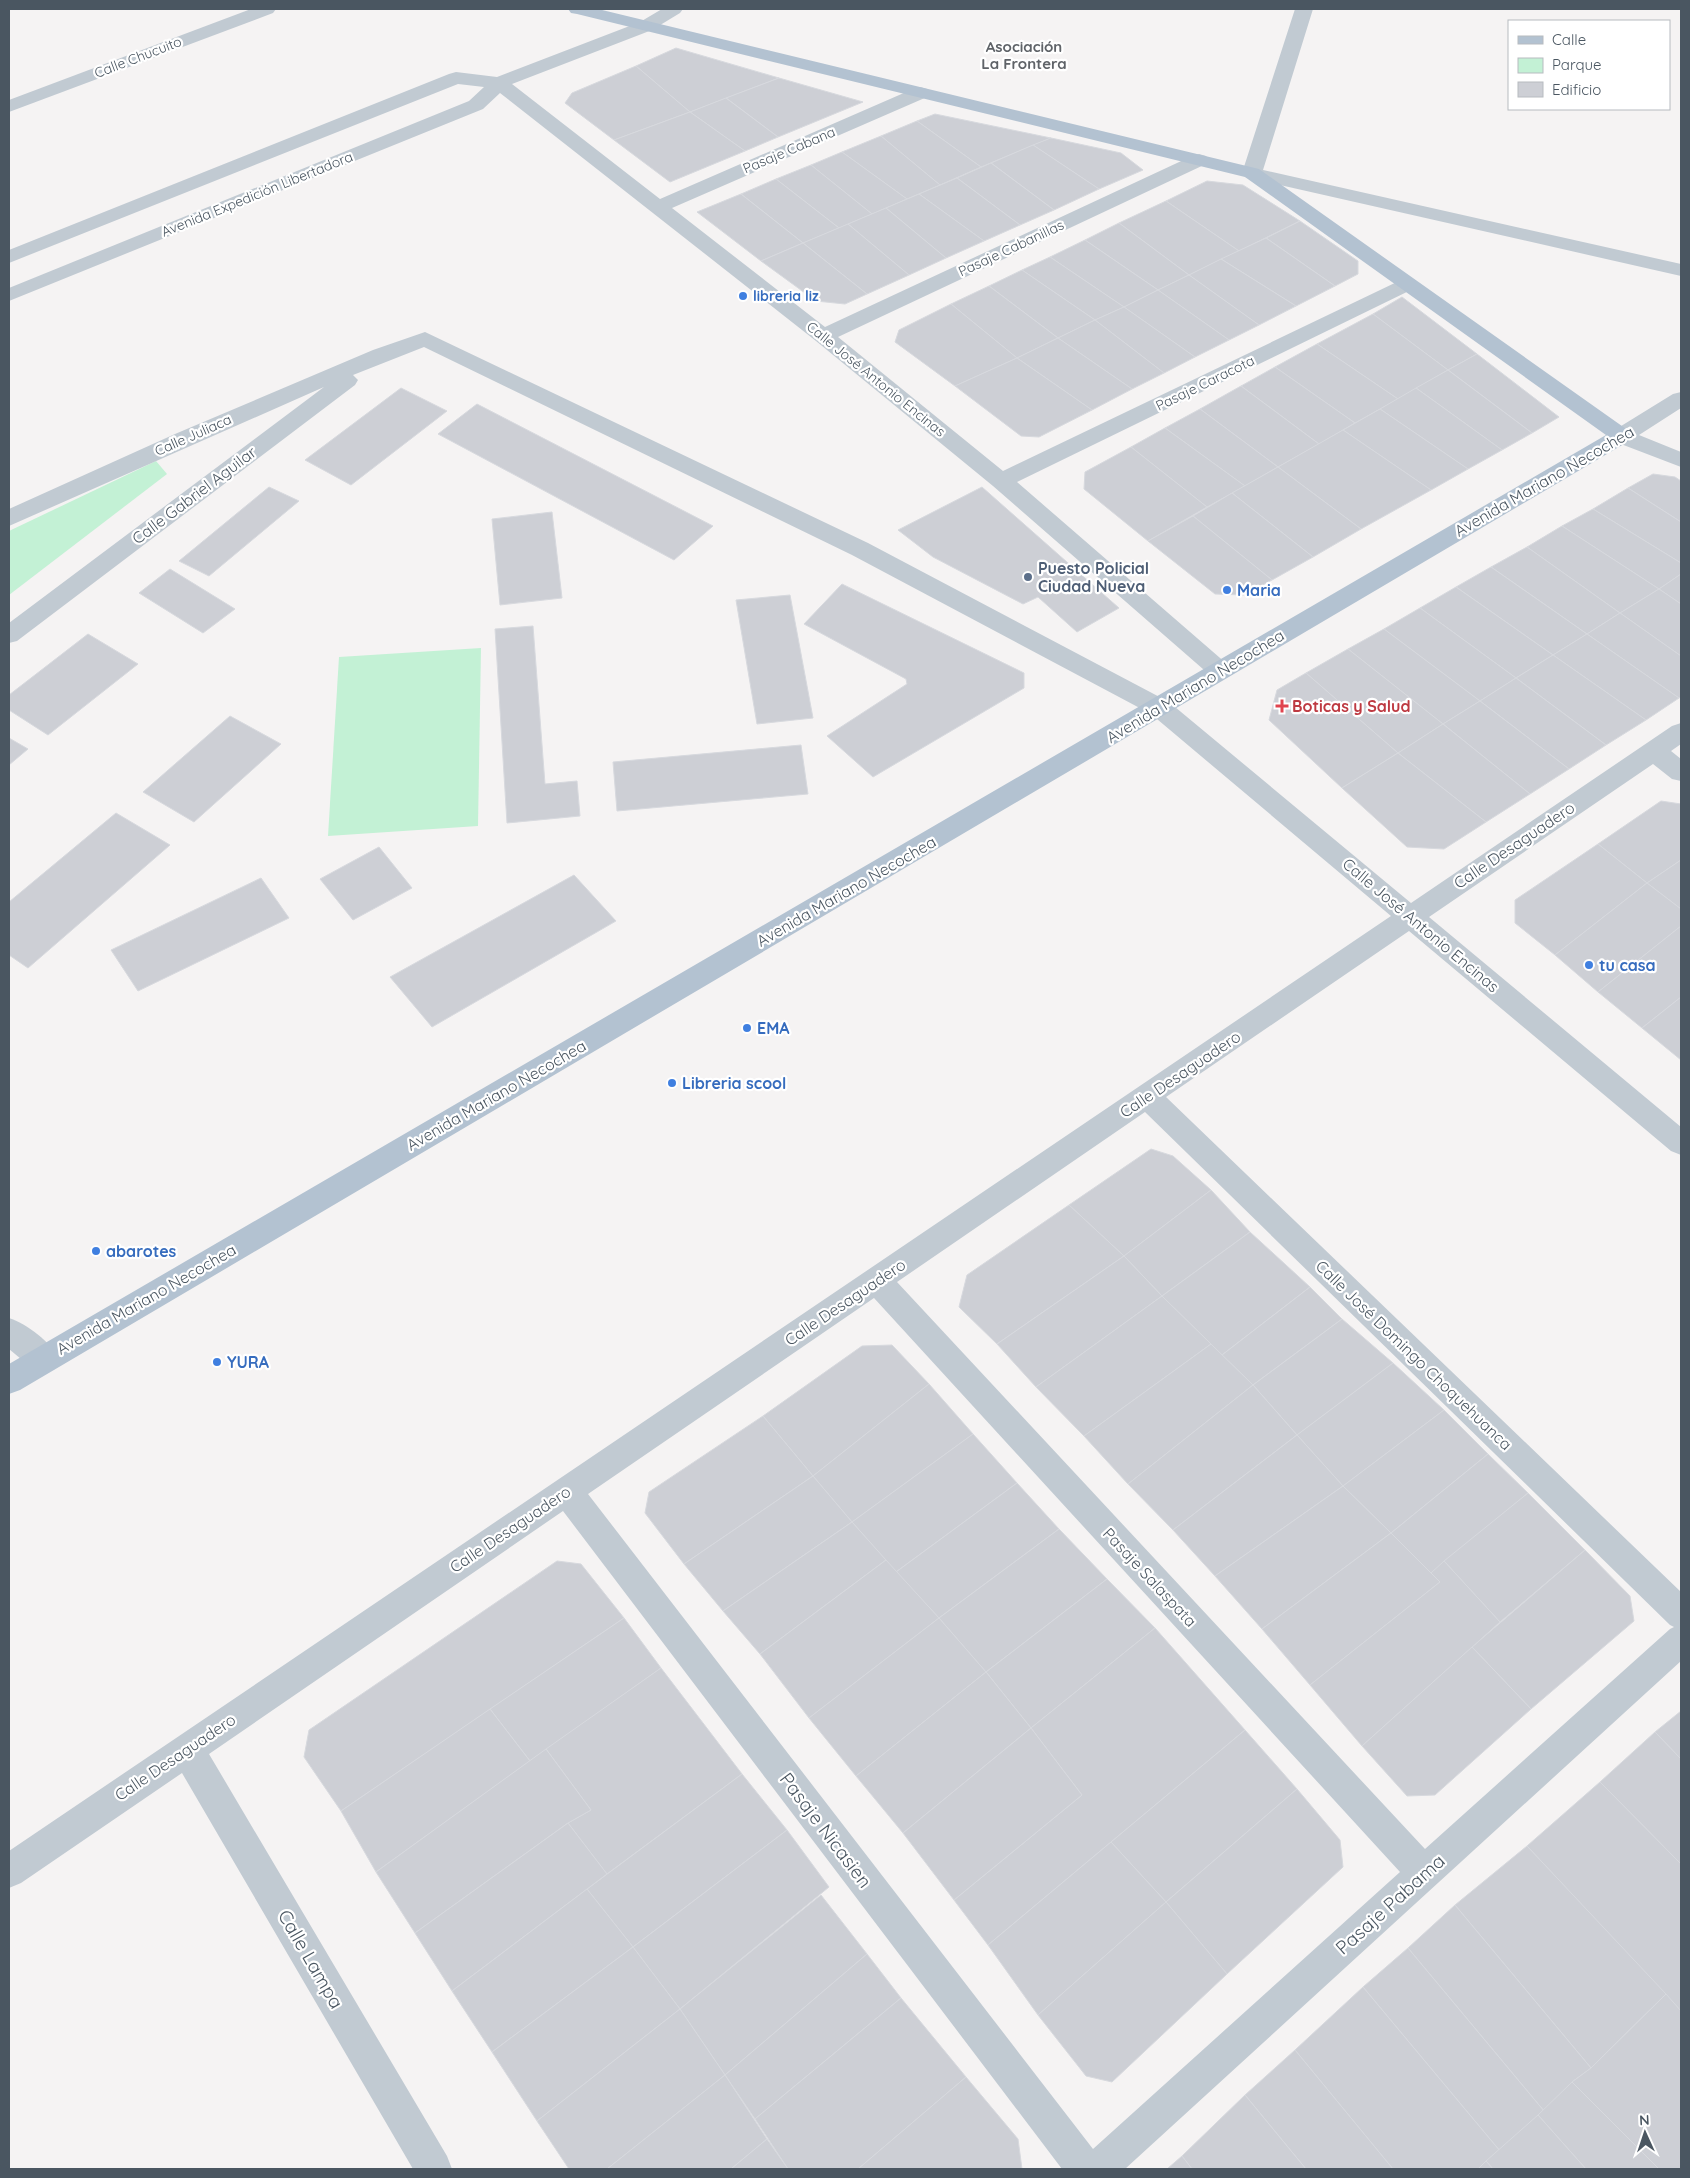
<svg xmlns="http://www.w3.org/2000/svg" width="1690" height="2178" font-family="Quicksand,sans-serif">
	<rect width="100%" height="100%" fill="#f5f3f3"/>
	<!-- green -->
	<g fill="#c3f1d5">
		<polygon points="156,461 167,474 9,595 9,531"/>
		<polygon points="481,648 478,826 328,836 339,657"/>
	</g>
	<!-- building -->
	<g fill="#cdcfd5" stroke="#d7d9de">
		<polygon points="676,48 779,78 690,112 636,66"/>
		<polygon points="636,66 690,112 614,140 565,103 572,93"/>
		<polygon points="779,78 863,102 778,137 726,98"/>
		<polygon points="726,98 778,137 745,151 690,112"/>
		<polygon points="690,112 745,151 670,182 614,140"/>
		<polygon points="935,114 1051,138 981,167 917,121"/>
		<polygon points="917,121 981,167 940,185 881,136"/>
		<polygon points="881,136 940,185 907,199 842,152"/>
		<polygon points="1051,138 1121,153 1143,170 1099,189 1033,145"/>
		<polygon points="1033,145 1099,189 1054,210 991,163"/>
		<polygon points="842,152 907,199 872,214 811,165"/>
		<polygon points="991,163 1054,210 1020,225 957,178"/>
		<polygon points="811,165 872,214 839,228 776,179"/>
		<polygon points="957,178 1020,225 984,241 919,194"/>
		<polygon points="776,179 839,228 803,243 741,194"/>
		<polygon points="1207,181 1243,185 1300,221 1239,251 1166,201"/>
		<polygon points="741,194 803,243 761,261 697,212"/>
		<polygon points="919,194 984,241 946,258 886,208"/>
		<polygon points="1166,201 1239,251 1189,275 1119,223"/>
		<polygon points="886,208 946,258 909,275 848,224"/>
		<polygon points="1300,221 1358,261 1358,274 1335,286 1266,238"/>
		<polygon points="1119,223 1189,275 1158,290 1085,240"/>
		<polygon points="848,224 909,275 867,294 803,243"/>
		<polygon points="1266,238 1335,286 1296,306 1221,259"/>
		<polygon points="1085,240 1158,290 1124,307 1050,257"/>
		<polygon points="803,243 867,294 845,304 816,301 761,261"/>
		<polygon points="1050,257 1124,307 1095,320 1022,270"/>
		<polygon points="1221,259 1296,306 1259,325 1189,275"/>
		<polygon points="1022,270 1095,320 1058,338 989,286"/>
		<polygon points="1189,275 1259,325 1229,340 1158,290"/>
		<polygon points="989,286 1058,338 1017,358 951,304"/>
		<polygon points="1158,290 1229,340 1195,357 1124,307"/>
		<polygon points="1402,297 1477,354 1448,370 1373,314"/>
		<polygon points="951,304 1017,358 955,386 895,342 899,330"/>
		<polygon points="1124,307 1195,357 1164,373 1095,320"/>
		<polygon points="1373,314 1448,370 1398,399 1317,344"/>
		<polygon points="1095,320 1164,373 1132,389 1058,338"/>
		<polygon points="1058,338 1132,389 1092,410 1017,358"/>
		<polygon points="1317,344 1398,399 1355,423 1275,367"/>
		<polygon points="1477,354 1559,417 1532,433 1448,370"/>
		<polygon points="1017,358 1092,410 1039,437 1021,436 955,386"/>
		<polygon points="1275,367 1355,423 1319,444 1241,386"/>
		<polygon points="1448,370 1532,433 1502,450 1416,388"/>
		<polygon points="1241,386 1319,444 1278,467 1200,409"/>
		<polygon points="401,388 447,411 351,485 305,460"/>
		<polygon points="1416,388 1502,450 1468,469 1380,409"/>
		<polygon points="477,404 713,526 674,560 438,434"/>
		<polygon points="1200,409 1278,467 1245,486 1165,428"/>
		<polygon points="1380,409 1468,469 1431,490 1343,430"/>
		<polygon points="1165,428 1245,486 1207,507 1131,447"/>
		<polygon points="1343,430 1431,490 1361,529 1278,467"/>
		<polygon points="1131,447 1207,507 1148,541 1084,489 1085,472"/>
		<polygon points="1278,467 1361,529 1313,557 1232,493"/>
		<polygon points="1653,474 1675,477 1681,481 1681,522 1628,488"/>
		<polygon points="269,487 299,501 209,576 179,561"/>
		<polygon points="982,487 1119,608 1077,632 1038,597 1023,604 933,557 898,530"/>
		<polygon points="1628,488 1681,522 1681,563 1593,509"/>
		<polygon points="1232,493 1313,557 1272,580 1193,516"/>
		<polygon points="1593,509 1681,563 1681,574 1659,589 1562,526"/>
		<polygon points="552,512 562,598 500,605 492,519"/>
		<polygon points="1193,516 1272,580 1244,595 1215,594 1148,541"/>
		<polygon points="1562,526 1659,589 1620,613 1527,547"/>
		<polygon points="1527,547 1620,613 1587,634 1491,567"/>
		<polygon points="1491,567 1587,634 1553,655 1456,587"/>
		<polygon points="170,569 235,609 203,633 139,593"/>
		<polygon points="1681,574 1681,604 1659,589"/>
		<polygon points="842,584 1024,673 1024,688 873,777 827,736 907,684 906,679 804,624"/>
		<polygon points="1456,587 1553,655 1516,678 1420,608"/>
		<polygon points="1659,589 1681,604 1681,656 1620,613"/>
		<polygon points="790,595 813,718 757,724 736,600"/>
		<polygon points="1420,608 1516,678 1480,701 1384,629"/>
		<polygon points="1620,613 1681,656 1681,697 1679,698 1587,634"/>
		<polygon points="533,626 545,784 577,781 580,816 507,823 495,629"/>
		<polygon points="1384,629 1480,701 1443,724 1348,649"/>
		<polygon points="88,634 138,664 48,735 9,710 9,695"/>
		<polygon points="1587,634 1679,698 1646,720 1553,655"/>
		<polygon points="1348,649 1443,724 1398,753 1306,673"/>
		<polygon points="1553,655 1646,720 1606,745 1516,678"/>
		<polygon points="1306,673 1398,753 1342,788 1269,720 1277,690"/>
		<polygon points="1516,678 1606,745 1569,769 1480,701"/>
		<polygon points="1480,701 1569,769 1530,794 1443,724"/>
		<polygon points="230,716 281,744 194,822 143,792"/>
		<polygon points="1443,724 1530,794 1486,822 1398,753"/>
		<polygon points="9,738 28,749 9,765"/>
		<polygon points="801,745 808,794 617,811 613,762"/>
		<polygon points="1398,753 1486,822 1444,849 1407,847 1342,788"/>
		<polygon points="1661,801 1681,804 1681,860 1647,883 1598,844"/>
		<polygon points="116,813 170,845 28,968 9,955 9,902"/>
		<polygon points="1598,844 1647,883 1555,955 1515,923 1515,900"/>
		<polygon points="379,847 412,888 353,920 320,879"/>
		<polygon points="1681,860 1681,909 1647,883"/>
		<polygon points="574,875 616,921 432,1027 390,977"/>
		<polygon points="261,878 289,918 138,991 111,950"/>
		<polygon points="1647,883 1681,909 1681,926 1598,992 1555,955"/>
		<polygon points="1681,926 1681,997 1642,1028 1598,992"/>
		<polygon points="1681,997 1681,1060 1642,1028"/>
		<polygon points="1151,1149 1173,1156 1211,1190 1124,1256 1069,1205"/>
		<polygon points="1211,1190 1250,1232 1162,1296 1124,1256"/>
		<polygon points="1069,1205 1124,1256 997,1344 959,1307 967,1275"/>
		<polygon points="1250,1232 1310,1287 1222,1355 1162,1296"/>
		<polygon points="1124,1256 1162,1296 1036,1387 997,1344"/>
		<polygon points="1310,1287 1342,1319 1253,1385 1222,1355"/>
		<polygon points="1162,1296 1211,1344 1084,1436 1036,1387"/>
		<polygon points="1342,1319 1393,1363 1297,1435 1253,1385"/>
		<polygon points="1211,1344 1253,1385 1128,1484 1084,1436"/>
		<polygon points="892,1345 929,1384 813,1476 763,1416 862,1346"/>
		<polygon points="1393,1363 1444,1410 1343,1486 1297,1435"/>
		<polygon points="929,1384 973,1434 852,1522 813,1476"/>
		<polygon points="1253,1385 1297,1435 1173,1530 1128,1484"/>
		<polygon points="1444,1410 1488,1454 1391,1533 1343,1486"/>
		<polygon points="763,1416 813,1476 684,1564 645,1513 649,1492"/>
		<polygon points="973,1434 1017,1483 896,1572 852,1522"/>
		<polygon points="1297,1435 1343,1486 1215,1576 1173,1530"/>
		<polygon points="1488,1454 1528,1493 1431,1573 1391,1533"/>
		<polygon points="813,1476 852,1522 723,1611 684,1564"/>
		<polygon points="1017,1483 1059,1529 939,1618 896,1572"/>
		<polygon points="1343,1486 1391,1533 1262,1629 1215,1576"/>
		<polygon points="1528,1493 1585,1550 1500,1622 1444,1561"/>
		<polygon points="852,1522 886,1560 760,1654 723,1611"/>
		<polygon points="1059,1529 1107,1579 986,1672 939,1618"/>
		<polygon points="1391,1533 1440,1582 1310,1685 1262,1629"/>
		<polygon points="1585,1550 1630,1596 1634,1621 1531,1709 1472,1647"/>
		<polygon points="886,1560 939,1618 809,1718 760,1654"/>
		<polygon points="557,1561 581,1564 624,1618 341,1811 304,1757 309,1730"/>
		<polygon points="1444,1561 1500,1622 1362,1746 1310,1685 1440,1582 1431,1573"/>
		<polygon points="1107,1579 1155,1628 1031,1728 986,1672"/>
		<polygon points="624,1618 661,1668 530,1761 490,1709"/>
		<polygon points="939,1618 986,1672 856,1776 809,1718"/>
		<polygon points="1155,1628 1245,1730 988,1945 954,1900 1082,1795 1031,1728"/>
		<polygon points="1472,1647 1531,1709 1435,1795 1407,1796 1362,1746"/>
		<polygon points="661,1668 742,1774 607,1874 568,1823 591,1810 546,1749"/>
		<polygon points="986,1672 1031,1728 903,1833 856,1776"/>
		<polygon points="490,1709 530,1761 376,1872 341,1811"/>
		<polygon points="1681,1711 1681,1759 1655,1732"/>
		<polygon points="1031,1728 1082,1795 954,1900 903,1833"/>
		<polygon points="1245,1730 1297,1789 1166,1902 1111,1842"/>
		<polygon points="1655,1732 1681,1759 1681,1864 1600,1782"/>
		<polygon points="546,1749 591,1810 568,1823 415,1933 376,1872"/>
		<polygon points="742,1774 787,1830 633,1947 587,1889"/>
		<polygon points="1600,1782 1681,1864 1681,2011 1527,1846"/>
		<polygon points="1297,1789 1340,1840 1343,1867 1227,1974 1166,1902"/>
		<polygon points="568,1823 607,1874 452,1991 415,1933"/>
		<polygon points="787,1830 829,1887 680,2009 633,1947"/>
		<polygon points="1111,1842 1166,1902 1038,2015 988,1945"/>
		<polygon points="1527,1846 1666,1994 1591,2068 1455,1905"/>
		<polygon points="587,1889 633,1947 492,2052 452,1991"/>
		<polygon points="821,1895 867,1954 725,2075 680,2009"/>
		<polygon points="1166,1902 1227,1974 1112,2082 1086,2076 1038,2015"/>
		<polygon points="1455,1905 1591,2068 1572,2082 1544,2111 1408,1948"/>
		<polygon points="633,1947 680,2009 537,2121 492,2052"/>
		<polygon points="1408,1948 1544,2111 1500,2151 1363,1987"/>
		<polygon points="867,1954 901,1998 755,2119 725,2075"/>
		<polygon points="1363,1987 1500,2151 1478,2169 1393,2169 1295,2050"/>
		<polygon points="1666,1994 1681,2011 1681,2169 1659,2169 1572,2082 1591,2068"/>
		<polygon points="901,1998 966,2077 858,2169 788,2169 755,2119"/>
		<polygon points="680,2009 725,2075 607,2169 569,2169 537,2121"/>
		<polygon points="1295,2050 1393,2169 1306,2169 1245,2095"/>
		<polygon points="725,2075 767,2139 731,2169 607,2169"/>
		<polygon points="966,2077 1018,2139 1022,2169 858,2169"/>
		<polygon points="1572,2082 1659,2169 1586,2169 1538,2115"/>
		<polygon points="1245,2095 1306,2169 1192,2169 1182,2156"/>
		<polygon points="1538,2115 1586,2169 1493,2169 1486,2161"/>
		<polygon points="767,2139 788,2169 731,2169"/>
		<polygon points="1182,2156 1192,2169 1167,2169"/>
		<polygon points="1486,2161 1493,2169 1478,2169"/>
	</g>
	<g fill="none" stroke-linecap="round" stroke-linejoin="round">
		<!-- minor -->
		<g fill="#c1cad2" fill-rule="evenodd">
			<polygon points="251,9 276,9 273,13 9,112 9,100"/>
			<polygon points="662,9 683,9 680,13 652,30 512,84 660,199 913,89 920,87 927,89 929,93 927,97 672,208 825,327 1192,156 1199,154 1206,156 1209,160 1206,164 838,337 1003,471 1401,280 1408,278 1415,280 1418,284 1415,288 1017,482 1227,664 1231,670 1227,676 1219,679 1211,676 993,486 816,341 500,93 483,109 9,301 9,288 469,101 484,87 458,84 9,263 9,250 449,74 456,72 497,77 640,22"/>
			<polygon points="1295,9 1313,9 1263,170 1681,264 1681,276 1245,177 1242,173"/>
			<path d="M 425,332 L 868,543 L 1169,702 L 1411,903 L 1672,726 L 1681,723 L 1681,744 L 1671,751 L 1681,759 L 1681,781 L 1672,779 L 1653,764 L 1429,917 L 1681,1127 L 1681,1155 L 1671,1151 L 1409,931 L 1166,1097 L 1681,1592 L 1681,1661 L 1125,2169 L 1062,2169 L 563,1511 L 209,1754 L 447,2156 L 452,2169 L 413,2169 L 182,1773 L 21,1883 L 9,1888 L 9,1851 L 1391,916 L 1151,714 L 852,555 L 424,347 L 353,375 L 358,380 L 355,385 L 17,641 L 9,643 L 9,623 L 324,387 L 9,526 L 9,509 L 175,434 L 373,350 ZM 1145,1112 L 1670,1625 L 1674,1627 L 1670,1629 L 1425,1849 L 897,1282 ZM 874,1298 L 1400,1872 L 1093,2149 L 588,1494 Z"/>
			<polygon points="1681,392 1681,408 1639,435 1681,452 1681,467 1613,441 1610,436 1613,431 1673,394"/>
			<path d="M 9,1318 C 27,1324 51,1342 59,1359 L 55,1369 L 44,1372 L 33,1369 L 9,1349 Z"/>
		</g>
		<!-- major -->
		<polygon fill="#b3c2d1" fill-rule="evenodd" points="568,9 598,9 1259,169 1629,431 1632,436 1629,441 20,1390 9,1394 9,1364 1606,435 1245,177 577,14 571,13"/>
	</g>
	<!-- markers -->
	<g fill="#3f7fe0" stroke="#fff" stroke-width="2">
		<circle cx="743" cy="296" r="5"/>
		<circle cx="1227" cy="590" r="5"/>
		<circle cx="1589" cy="965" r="5"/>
		<circle cx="747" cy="1028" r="5"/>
		<circle cx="672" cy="1083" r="5"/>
		<circle cx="96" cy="1251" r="5"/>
		<circle cx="217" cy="1362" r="5"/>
	</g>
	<circle fill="#5c6f8a" stroke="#fff" stroke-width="2" cx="1028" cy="577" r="5"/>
	<path fill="#e0444e" stroke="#fff" stroke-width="2" d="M1279.5 698.5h5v5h5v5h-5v5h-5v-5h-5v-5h5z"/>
	<g text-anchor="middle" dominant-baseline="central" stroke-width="4.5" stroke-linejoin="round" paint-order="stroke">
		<!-- far-street labels -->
		<g font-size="14" fill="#4a5661" stroke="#fff">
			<text transform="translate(138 57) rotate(-21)">Calle Chucuito</text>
			<text transform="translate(789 150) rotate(-23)">Pasaje Cabana</text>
			<text transform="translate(257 194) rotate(-22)">Avenida Expedición Libertadora</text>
			<text transform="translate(1011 248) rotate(-25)">Pasaje Cabanillas</text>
			<text transform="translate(876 379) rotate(39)">Calle José Antonio Encinas</text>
			<text transform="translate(1205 383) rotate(-26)">Pasaje Caracota</text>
			<text transform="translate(193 435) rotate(-24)">Calle Juliaca</text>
		</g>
		<!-- far-shop labels -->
		<g font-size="14" font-weight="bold" fill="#366cbe" stroke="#fff" text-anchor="start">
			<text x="753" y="296">libreria liz</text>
		</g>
		<!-- far-neighbourhood labels -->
		<g font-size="15" font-weight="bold" fill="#5f6368" stroke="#fff">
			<text x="1024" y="46">Asociación<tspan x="1024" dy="17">La Frontera</tspan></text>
		</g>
		<!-- street labels -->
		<g font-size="16" fill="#4a5661" stroke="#fff">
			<text transform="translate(1544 481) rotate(-30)">Avenida Mariano Necochea</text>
			<text transform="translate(194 495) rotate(-37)">Calle Gabriel Aguilar</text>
			<text transform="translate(1195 686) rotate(-31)">Avenida Mariano Necochea</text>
			<text transform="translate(1514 845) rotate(-34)">Calle Desaguadero</text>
			<text transform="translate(846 891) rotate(-30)">Avenida Mariano Necochea</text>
			<text transform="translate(1421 925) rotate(40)">Calle José Antonio Encinas</text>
			<text transform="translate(1180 1074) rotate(-34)">Calle Desaguadero</text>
			<text transform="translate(496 1095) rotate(-30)">Avenida Mariano Necochea</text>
			<text transform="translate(146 1299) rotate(-30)">Avenida Mariano Necochea</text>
			<text transform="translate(845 1302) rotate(-34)">Calle Desaguadero</text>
			<text transform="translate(1414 1355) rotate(44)">Calle José Domingo Choquehuanca</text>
			<text transform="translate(510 1529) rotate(-34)">Calle Desaguadero</text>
			<text transform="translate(1150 1577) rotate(47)">Pasaje Salaspata</text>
			<text transform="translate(175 1757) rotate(-34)">Calle Desaguadero</text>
		</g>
		<!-- service labels -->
		<g font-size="16" font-weight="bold" fill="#4e5e75" stroke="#fff" text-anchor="start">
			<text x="1038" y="568">Puesto Policial<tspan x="1038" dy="18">Ciudad Nueva</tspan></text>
		</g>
		<!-- shop labels -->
		<g font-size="16" font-weight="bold" fill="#366cbe" stroke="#fff" text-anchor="start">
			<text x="1237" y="590">Maria</text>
			<text x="1599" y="965">tu casa</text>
			<text x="757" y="1028">EMA</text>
			<text x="682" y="1083">Libreria scool</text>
			<text x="106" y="1251">abarotes</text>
			<text x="227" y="1362">YURA</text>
		</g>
		<!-- health labels -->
		<g font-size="16" font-weight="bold" fill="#be3a42" stroke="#fff" text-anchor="start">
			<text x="1292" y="706">Boticas y Salud</text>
		</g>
		<!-- near-street labels -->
		<g font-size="19" fill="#4a5661" stroke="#fff">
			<text transform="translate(826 1830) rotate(53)">Pasaje Nicasien</text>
			<text transform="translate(1390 1904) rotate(-42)">Pasaje Pabama</text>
			<text transform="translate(311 1959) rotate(60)">Calle Lampa</text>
		</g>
	</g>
	<!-- border -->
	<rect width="1690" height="2178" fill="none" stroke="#4a5661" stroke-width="20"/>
	<!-- legend -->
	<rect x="1508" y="20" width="162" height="90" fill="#ffffff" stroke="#b7bbc0"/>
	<rect x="1518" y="36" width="25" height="8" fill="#b3c2d1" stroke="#b7bbc0"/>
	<text x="1552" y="45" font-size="15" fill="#4a5661">Calle</text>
	<rect x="1518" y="58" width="25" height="15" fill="#c3f1d5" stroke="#b7bbc0"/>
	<text x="1552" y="70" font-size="15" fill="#4a5661">Parque</text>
	<rect x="1518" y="82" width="25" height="15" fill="#cdcfd5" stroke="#b7bbc0"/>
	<text x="1552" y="95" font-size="15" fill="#4a5661">Edificio</text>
	<!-- north arrow -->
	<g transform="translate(1645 2133) rotate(357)" stroke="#ffffff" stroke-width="4" paint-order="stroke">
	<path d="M0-4L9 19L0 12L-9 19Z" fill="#4a5661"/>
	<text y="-8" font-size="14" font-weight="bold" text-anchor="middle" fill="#4a5661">N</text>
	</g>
</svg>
